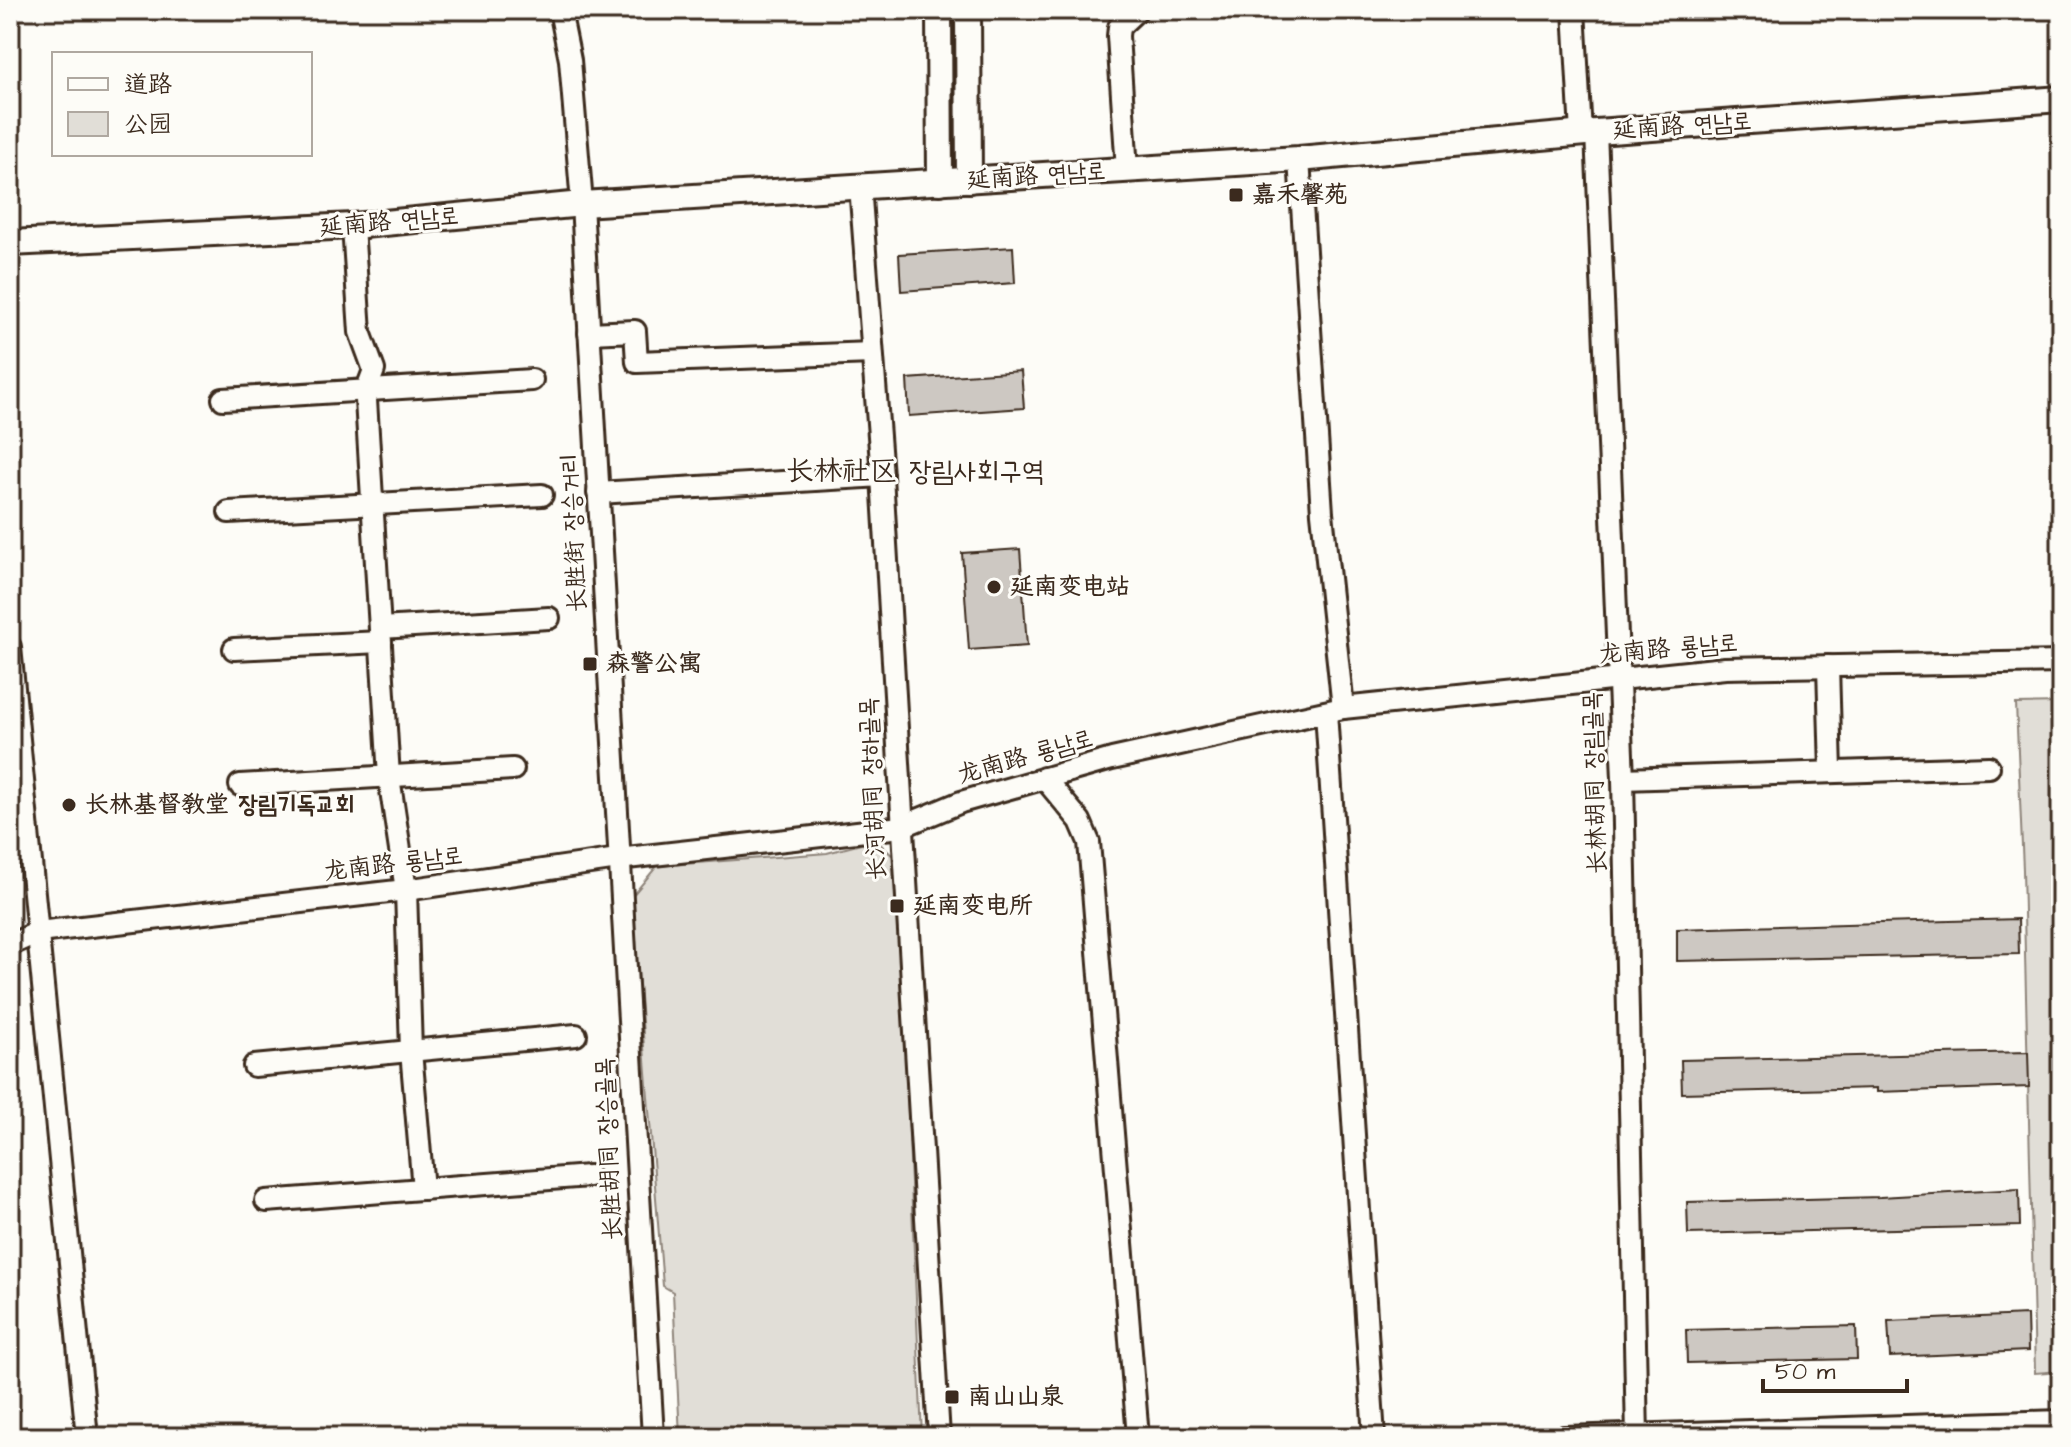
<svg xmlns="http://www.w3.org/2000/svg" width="2071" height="1447" font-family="'Architects Daughter','LXGW WenKai TC','Poor Story',sans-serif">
	<rect width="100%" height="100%" fill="#fdfcf7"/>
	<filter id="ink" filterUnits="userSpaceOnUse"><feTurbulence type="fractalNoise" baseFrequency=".0125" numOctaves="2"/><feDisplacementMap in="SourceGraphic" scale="16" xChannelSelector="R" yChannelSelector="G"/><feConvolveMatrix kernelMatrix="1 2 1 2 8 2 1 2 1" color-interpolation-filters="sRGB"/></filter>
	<g filter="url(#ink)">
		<!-- green -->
		<g fill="#e1ded7" stroke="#8e847a" stroke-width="2">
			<polygon points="2061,703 2061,1371 2035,1373 2023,870 2016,704"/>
			<polygon points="876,840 897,860 922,1437 680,1437 673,1292 663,1286 632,896 657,866 827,853"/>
		</g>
		<!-- building -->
		<g fill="#cdc8c2" stroke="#3b2a1e" stroke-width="2">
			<polygon points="1013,247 1015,283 901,291 899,254"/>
			<polygon points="1021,371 1024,408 909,416 907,379"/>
			<polygon points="1020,549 1027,646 969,650 962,553"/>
			<polygon points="2018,919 2019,954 1677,961 1677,929"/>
			<polygon points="2028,1052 2029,1087 1877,1092 1877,1088 1682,1093 1681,1060"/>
			<polygon points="2019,1189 2020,1226 1688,1234 1687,1202 1880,1197"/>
			<polygon points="2027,1315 2028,1351 1890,1357 1888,1321"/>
			<polygon points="1856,1326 1857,1359 1687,1363 1686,1330"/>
		</g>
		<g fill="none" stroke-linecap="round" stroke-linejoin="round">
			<!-- minor casing -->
			<g stroke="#3b2a1e" stroke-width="26">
				<g id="minor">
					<polyline points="560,10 570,60 582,204 653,1437"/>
					<polyline points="1574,10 1581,134"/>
					<polyline points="1596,132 1623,779 1637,1437"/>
					<polyline points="1299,159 1322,513 1343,708"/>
					<polyline points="1127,170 1118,36 1119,27 1137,10"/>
					<polyline points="860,185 882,476 939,1437"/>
					<polyline points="353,226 360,332 374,370 368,386 366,400 389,777 406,890 411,1051 423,1189"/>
					<polyline points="589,333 635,331 637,362 872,353"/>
					<polyline points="223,399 532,380"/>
					<polyline points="598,493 882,476"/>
					<polyline points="229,512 542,495"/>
					<polyline points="380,628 549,618"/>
					<polyline points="10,647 87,1437"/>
					<polyline points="234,649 381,642"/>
					<polyline points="1828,666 1831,772"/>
					<polyline points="1326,712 1374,1437"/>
					<polyline points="1044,778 1080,821 1089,842 1138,1437"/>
					<polyline points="1623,779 1989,767"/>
					<polyline points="240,785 513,769"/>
					<polyline points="10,945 38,932 406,890 618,859 901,827 961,802 1112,759 1343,708 1725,668 2061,662"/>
					<polyline points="254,1066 576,1035"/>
					<polyline points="266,1201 589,1176"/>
					<polyline points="1564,1437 2061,1421"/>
				</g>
			</g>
			<!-- major casing -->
			<g stroke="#3b2a1e" stroke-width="30">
				<g id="major">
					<polyline points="939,10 940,182"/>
					<polyline points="968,10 969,180"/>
					<polyline points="10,243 353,226 582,204 1299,159 1596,132 2061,99"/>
				</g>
			</g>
			<!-- minor -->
			<use href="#minor" stroke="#fdfcf7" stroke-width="20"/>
			<!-- major -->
			<use href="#major" stroke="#fdfcf7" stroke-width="24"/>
		</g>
	</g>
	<!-- markers -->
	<g fill="#3b2a1e" stroke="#fdfcf7" stroke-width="3">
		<rect x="1228" y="187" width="16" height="16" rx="4"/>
		<circle cx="994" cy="587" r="8"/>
		<rect x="582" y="656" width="16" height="16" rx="4"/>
		<circle cx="69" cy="805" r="8"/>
		<rect x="889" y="898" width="16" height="16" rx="4"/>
		<rect x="944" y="1389" width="16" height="16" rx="4"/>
	</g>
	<g text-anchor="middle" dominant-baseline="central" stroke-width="6" stroke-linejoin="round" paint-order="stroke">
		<!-- street labels -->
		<g font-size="24" fill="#3b2a1e" stroke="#fdfcf7">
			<text transform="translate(1682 126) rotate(-4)">延南路 연남로</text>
			<text transform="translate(1036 176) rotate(-4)">延南路 연남로</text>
			<text transform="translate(389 222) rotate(-5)">延南路 연남로</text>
			<text transform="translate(574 533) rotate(-93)">长胜街 장승거리</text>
			<text transform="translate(1668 649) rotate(-5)">龙南路 룡남로</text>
			<text transform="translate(1025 757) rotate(-16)">龙南路 룡남로</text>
			<text transform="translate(1595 783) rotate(-92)">长林胡同 장림골목</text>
			<text transform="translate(873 789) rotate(-93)">长河胡同 장하골목</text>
			<text transform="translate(393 864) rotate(-7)">龙南路 룡남로</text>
			<text transform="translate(609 1149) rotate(-93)">长胜胡同 장승골목</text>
		</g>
		<!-- poi labels -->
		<g font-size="24" font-weight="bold" fill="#3b2a1e" stroke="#fdfcf7" text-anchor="start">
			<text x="1252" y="195">嘉禾馨苑</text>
			<text x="1010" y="587">延南变电站</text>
			<text x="606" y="664">森警公寓</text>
			<text x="85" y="805">长林基督教堂 장림기독교회</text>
			<text x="913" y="906">延南变电所</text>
			<text x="968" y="1397">南山山泉</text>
		</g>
		<!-- quarter labels -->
		<g font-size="28" fill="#3b2a1e" stroke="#fdfcf7">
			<text x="915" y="471">长林社区 장림사회구역</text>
		</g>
	</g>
	<!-- margin -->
	<rect width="2071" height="1447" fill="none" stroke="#fdfcf7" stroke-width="40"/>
	<rect x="20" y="20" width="2031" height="1407" fill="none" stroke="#3b2a1e" stroke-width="3" filter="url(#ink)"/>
	<!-- legend -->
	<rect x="52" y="52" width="260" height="104" fill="#fdfcf7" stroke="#afa8a0" stroke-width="2"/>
	<rect x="68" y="78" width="40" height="12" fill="#fdfcf7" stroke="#afa8a0" stroke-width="2"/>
	<text x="124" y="92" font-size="24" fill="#3b2a1e">道路</text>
	<rect x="68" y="112" width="40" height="24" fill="#e1ded7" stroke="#afa8a0" stroke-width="2"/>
	<text x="124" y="132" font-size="24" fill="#3b2a1e">公园</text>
	<!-- scale -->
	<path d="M1763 1379v12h144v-12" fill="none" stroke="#3b2a1e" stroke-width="4"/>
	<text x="1775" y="1379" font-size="24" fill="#3b2a1e" stroke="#fdfcf7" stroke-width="6" paint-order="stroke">50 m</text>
</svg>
